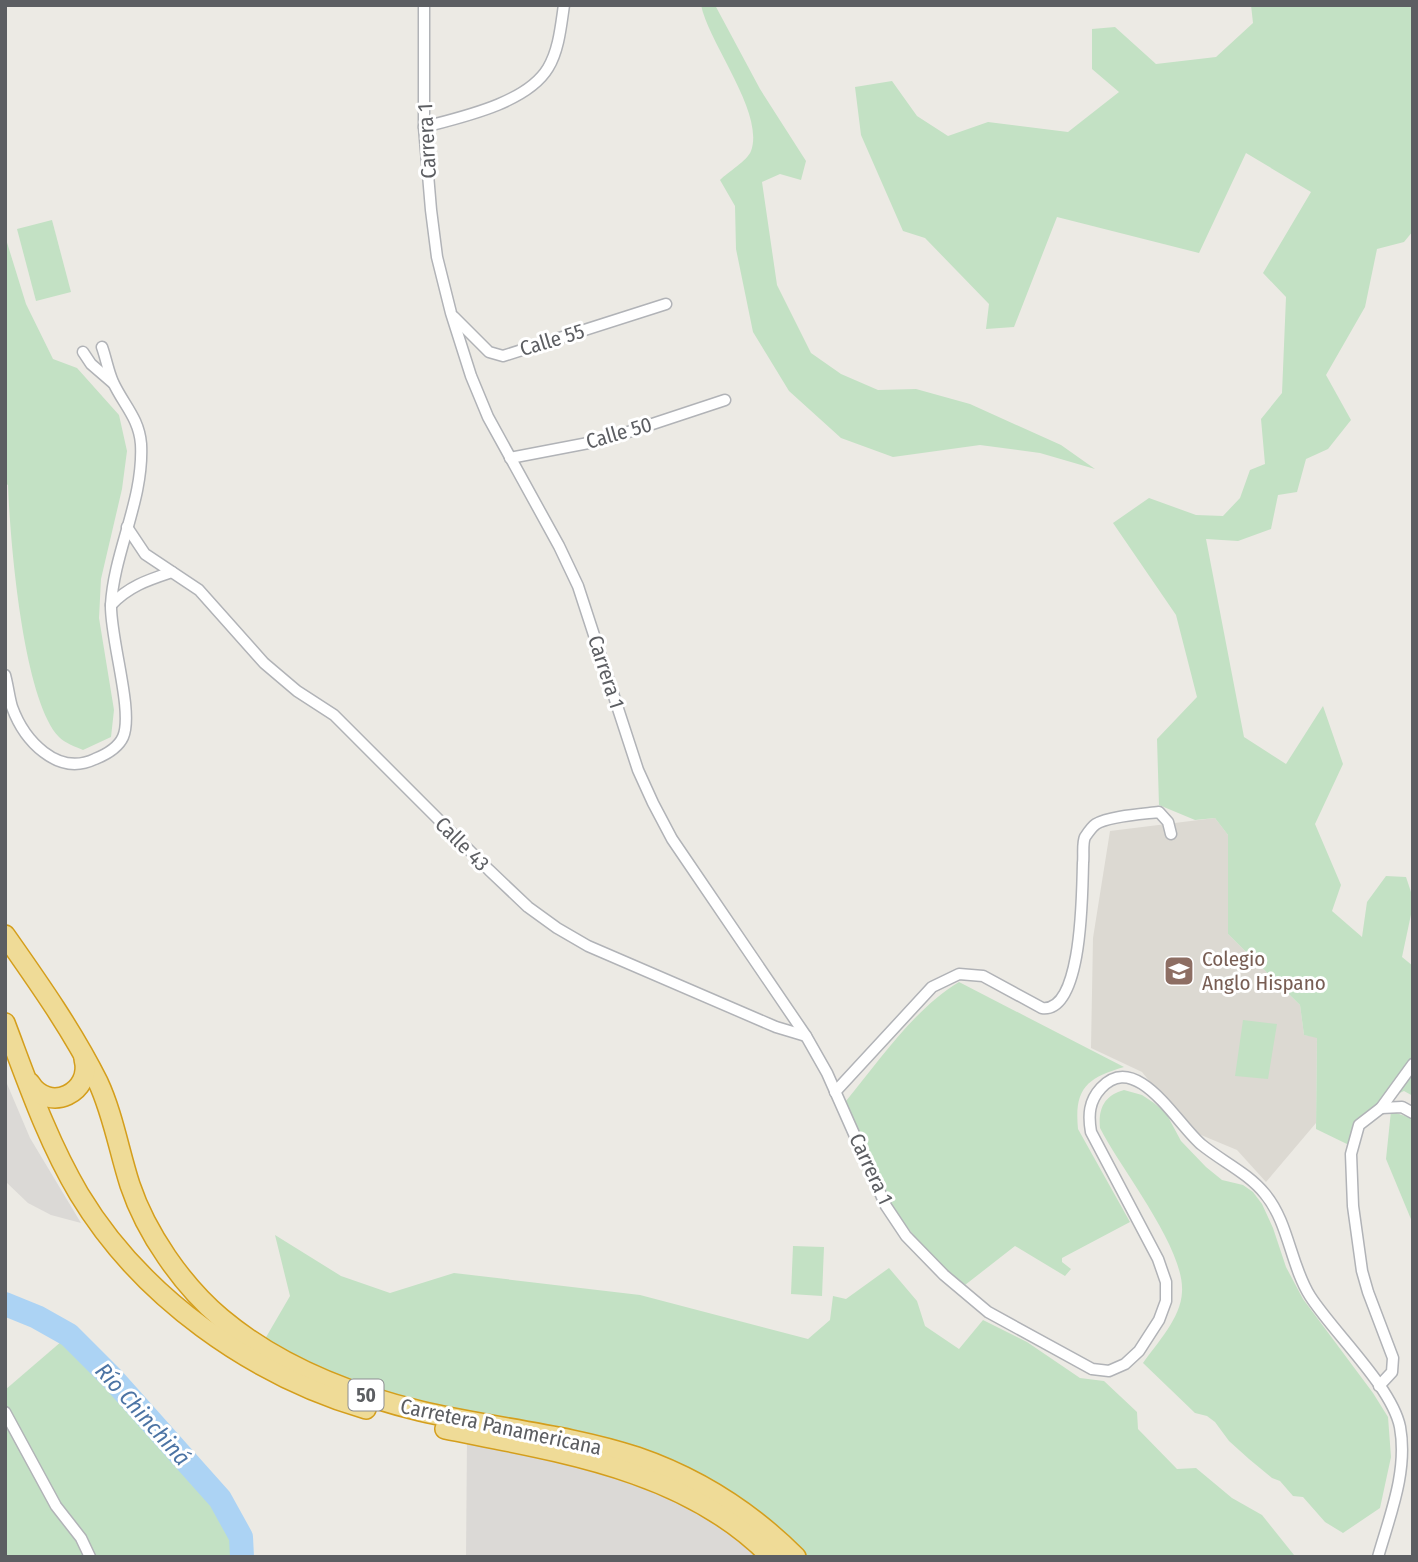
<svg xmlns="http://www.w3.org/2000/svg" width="1418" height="1562" font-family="'Fira Sans Condensed',sans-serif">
	<rect width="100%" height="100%" fill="#eceae4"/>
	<!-- industrial -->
	<g fill="#dbd9d6">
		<polygon points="5,1079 30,1138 81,1223 51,1215 28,1203 5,1181"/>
		<polygon points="467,1440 565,1459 659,1490 716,1522 756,1557 466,1557"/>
	</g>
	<!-- education -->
	<polygon fill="#dcd9d2" points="1215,818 1228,835 1228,934 1300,1005 1304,1035 1317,1037 1316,1123 1266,1182 1237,1150 1189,1130 1142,1072 1091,1048 1093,938 1110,831"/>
	<!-- green -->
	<g fill="#c3e1c4">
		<path d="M 701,5 L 715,5 L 760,89 L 806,161 L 801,180 L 780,174 L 762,182 L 777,285 L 811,353 L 841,374 L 878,390 L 916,389 L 970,404 L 1061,445 L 1095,469 L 1040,453 L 980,445 L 893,457 L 841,438 L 789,391 L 753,332 L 736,249 L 735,206 L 720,180 C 728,172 747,161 751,151 C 765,113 709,44 701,5 Z"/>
		<polygon points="1251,5 1413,5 1413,231 1404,242 1377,249 1365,307 1326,375 1351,420 1328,449 1306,459 1297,492 1278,495 1271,529 1238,541 1206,539 1244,737 1286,764 1323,706 1343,764 1315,824 1341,885 1332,911 1362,937 1367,902 1386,876 1406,877 1413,898 1413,905 1402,957 1413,966 1413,1096 1404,1091 1382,1101 1349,1145 1316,1129 1317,1038 1304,1035 1300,1005 1228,934 1228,835 1215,818 1195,820 1159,805 1157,739 1197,697 1176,615 1113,523 1149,498 1196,515 1223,516 1240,498 1250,470 1265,464 1261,419 1282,393 1286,297 1263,273 1311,192 1246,153 1199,253 1057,217 1014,327 986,329 989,304 925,238 903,231 861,135 855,87 892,81 917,116 948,136 988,122 1068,132 1119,92 1092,69 1092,29 1115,27 1156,64 1216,57 1253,23"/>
		<polygon points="52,220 71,292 36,301 17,229"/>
		<path d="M 5,236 L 26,304 L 53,359 L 77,368 L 119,415 L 127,451 L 122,489 L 101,579 L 99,618 L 114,710 L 111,737 L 83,750 C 76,747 65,743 59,737 C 23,699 10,540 8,485 L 5,483 Z"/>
		<path d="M 959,982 L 1124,1067 C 1087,1078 1074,1088 1078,1129 L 1130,1222 L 1062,1258 L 1062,1262 L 1071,1269 L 1065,1276 L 1015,1246 L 965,1285 C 936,1263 911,1235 892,1205 C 873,1173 861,1135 846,1101 C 880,1060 913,1010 959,982 Z"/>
		<polygon points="1243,1020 1277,1024 1268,1079 1235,1076"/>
		<path d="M 1124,1090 L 1142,1095 L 1154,1103 L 1166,1113 L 1181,1141 L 1206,1167 L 1222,1180 L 1243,1185 L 1253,1192 L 1262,1204 L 1273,1228 L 1286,1267 L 1303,1299 L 1373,1393 L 1388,1417 L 1391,1457 L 1380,1508 L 1343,1533 L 1325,1522 L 1303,1497 L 1293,1496 L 1280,1481 L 1272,1478 L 1249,1459 L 1229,1441 L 1215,1422 L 1207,1416 L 1195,1413 L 1143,1363 C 1157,1343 1181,1318 1182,1292 C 1185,1248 1120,1168 1100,1128 C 1098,1108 1105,1095 1124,1090 Z"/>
		<polygon points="1391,1111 1413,1119 1413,1224 1386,1159"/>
		<polygon points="275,1235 341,1276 390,1293 454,1273 640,1295 808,1339 830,1320 833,1296 846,1299 889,1268 917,1301 925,1326 959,1349 983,1320 1027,1342 1080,1378 1104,1381 1137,1412 1138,1429 1177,1469 1196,1468 1232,1498 1262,1515 1294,1555 1292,1557 807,1557 755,1508 727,1490 357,1383 310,1363 265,1339 290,1296"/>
		<polygon points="793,1246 824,1247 822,1296 791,1294"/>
		<polygon points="69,1335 112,1378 220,1499 241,1537 242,1557 5,1557 5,1390"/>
	</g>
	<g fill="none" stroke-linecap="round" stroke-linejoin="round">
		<!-- river -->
		<polyline stroke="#acd3f4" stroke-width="24" points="5,1304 37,1317 69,1335 112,1378 220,1499 241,1537 242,1557"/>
		<!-- street casing -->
		<g stroke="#b1b3b7" stroke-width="13">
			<g id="street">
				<path d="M 424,5 L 424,127 L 431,210 L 437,257 L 451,313 L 471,376 L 488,417 L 559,546 L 578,586 L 638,770 L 653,803 L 672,839 L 806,1036 L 827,1073 L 886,1206 L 906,1236 L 944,1275 L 988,1312 L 1092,1369 L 1109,1371 L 1125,1364 L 1139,1351 L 1159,1320 L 1166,1301 L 1166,1282 L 1158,1259 L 1091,1132 C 1088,1115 1089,1101 1101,1088 C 1137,1049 1178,1126 1202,1145 C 1223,1162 1248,1173 1265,1194 C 1289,1223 1290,1264 1310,1296 C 1333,1332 1392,1387 1400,1427 C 1408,1471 1390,1515 1378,1557"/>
				<path d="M 424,127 C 462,117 527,103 548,68 C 559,50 561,25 564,5"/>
				<polyline points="454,317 489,352 503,356 666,304"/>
				<polyline points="83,352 91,364 113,383"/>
				<polyline points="510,458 604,440 725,400"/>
				<polyline points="127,527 145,554 199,590 264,663 297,691 334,715 489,870 528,907 557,928 588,946 776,1027 806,1036"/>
				<path d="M 111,605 C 129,586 148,580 172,572"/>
				<path d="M 5,675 C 8,686 9,697 12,707 C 24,740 57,777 95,759 C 105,755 118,748 123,737 C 134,712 110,638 111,605 C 114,551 144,500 141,444 C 139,418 123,404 113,382 C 108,371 106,358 102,347"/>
				<path d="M 835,1092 L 932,987 L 959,974 L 983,976 L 1042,1008 C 1083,1013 1082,891 1083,863 C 1084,856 1082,843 1085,837 C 1087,834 1093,826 1096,824 C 1109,816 1143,814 1159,812 L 1168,822 L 1171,834"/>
				<polyline points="1381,1108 1402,1107 1413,1113"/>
				<polyline points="1379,1386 1392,1372 1393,1358 1368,1292 1362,1271 1353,1206 1351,1154 1359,1125 1381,1108 1413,1064"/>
				<polyline points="5,1412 56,1506 81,1538 90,1557"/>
			</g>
		</g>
		<!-- highway casing -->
		<g stroke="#d49e1c" stroke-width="22">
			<g id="highway">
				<path d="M 5,935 C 38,982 72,1030 98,1082 C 113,1114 119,1151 130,1185 C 146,1233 182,1285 221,1318 C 277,1365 350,1394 420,1411 C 492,1428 567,1434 637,1457 C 698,1478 750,1511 796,1557"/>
				<path d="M 5,1023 C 27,1081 47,1140 79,1194 C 141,1297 251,1375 366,1409"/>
				<path d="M 30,1083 C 49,1114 93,1092 84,1059"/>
				<path d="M 445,1429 C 559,1452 687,1470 771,1557"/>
			</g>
		</g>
		<!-- street -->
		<use href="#street" stroke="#fff" stroke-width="10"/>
		<!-- highway -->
		<use href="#highway" stroke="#efdb97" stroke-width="19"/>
	</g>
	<!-- icons -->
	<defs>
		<g id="school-square" transform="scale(1.575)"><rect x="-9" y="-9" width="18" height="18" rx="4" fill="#8d6e63" stroke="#fff"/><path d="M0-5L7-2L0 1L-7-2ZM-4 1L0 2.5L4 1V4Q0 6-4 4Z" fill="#fff"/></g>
	</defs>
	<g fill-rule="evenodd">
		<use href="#school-square" x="1179" y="971"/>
	</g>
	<g text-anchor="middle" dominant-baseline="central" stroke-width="6" stroke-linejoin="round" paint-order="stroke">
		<!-- shield labels -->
		<rect fill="#fff" stroke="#8d8e91" stroke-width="2" x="348.5" y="1379.5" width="35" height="31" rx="5"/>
		<g font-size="19" font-weight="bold" fill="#5c5e62">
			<text x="366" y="1395">50</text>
		</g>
		<!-- street labels -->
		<g font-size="21" fill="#5c5e62" stroke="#fff">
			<text transform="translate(427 141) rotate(-93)">Carrera 1</text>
			<text transform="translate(552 340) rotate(-17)">Calle 55</text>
			<text transform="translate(619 433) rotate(-16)">Calle 50</text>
			<text transform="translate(606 672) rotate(72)">Carrera 1</text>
			<text transform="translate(462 844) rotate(45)">Calle 43</text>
			<text transform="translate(871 1169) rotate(65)">Carrera 1</text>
			<text transform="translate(501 1427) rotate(12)">Carretera Panamericana</text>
		</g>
		<!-- education labels -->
		<g font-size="21" fill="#785e54" stroke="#fff" text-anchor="start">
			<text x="1202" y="959">Colegio<tspan x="1202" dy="24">Anglo Hispano</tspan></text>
		</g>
		<!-- water labels -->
		<g font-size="23" font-style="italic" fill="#4c74a4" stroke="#fff">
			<text transform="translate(143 1414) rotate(48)">Río Chinchiná</text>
		</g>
	</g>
	<!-- border -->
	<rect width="1418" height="1562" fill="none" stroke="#5c5e62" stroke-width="14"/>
</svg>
